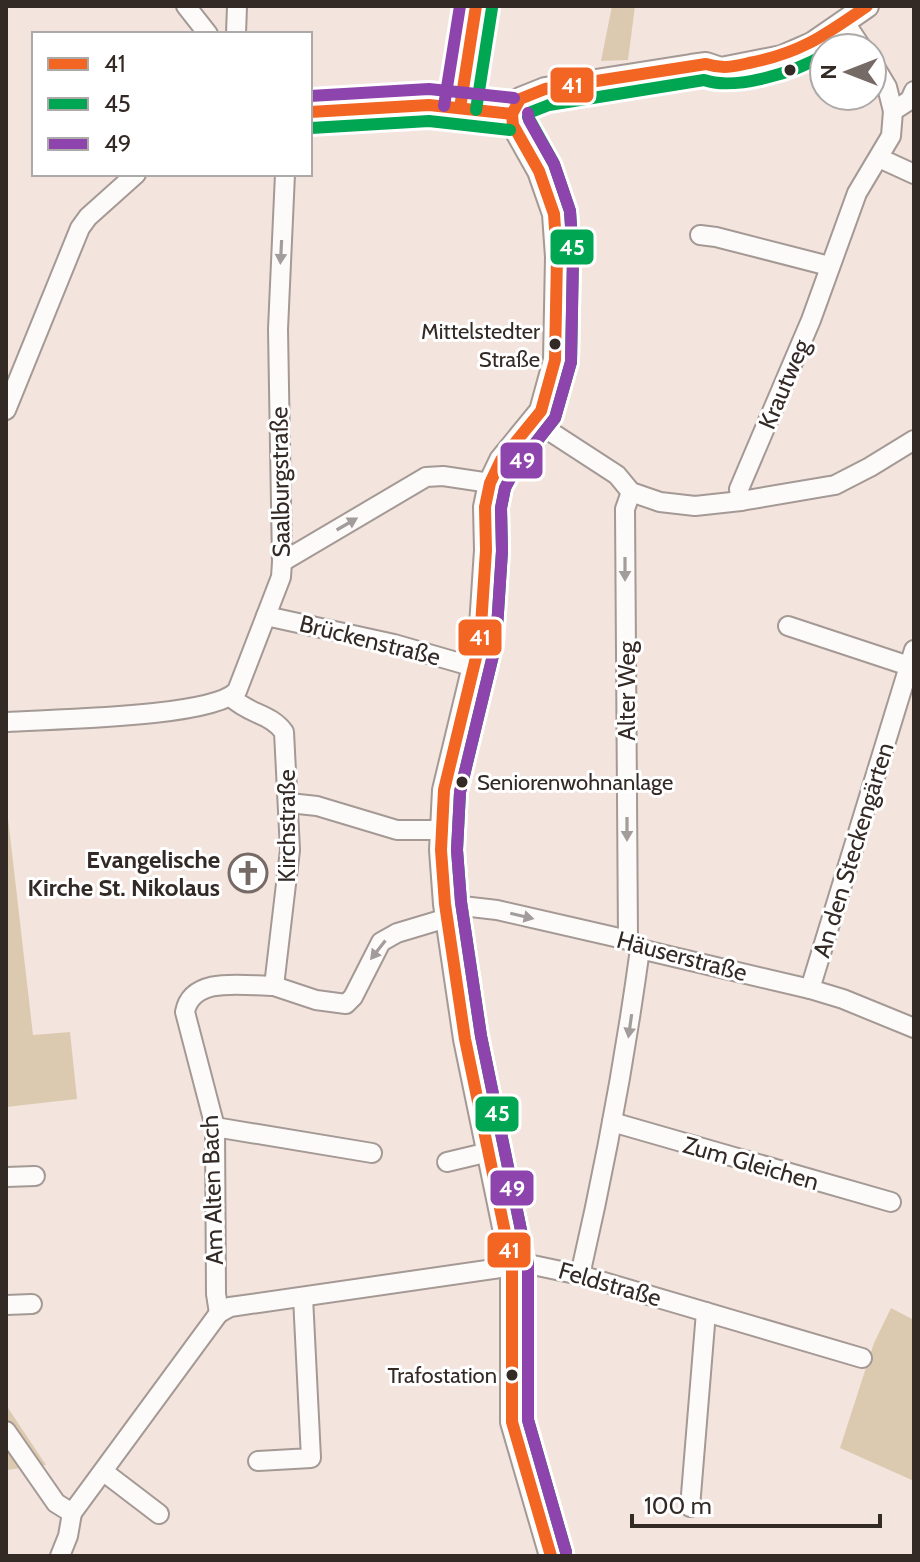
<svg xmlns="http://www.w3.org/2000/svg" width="920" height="1562" font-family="Cabin,sans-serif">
	<rect width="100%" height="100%" fill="#f3e4de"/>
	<!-- green -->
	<g fill="#dccab0">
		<polygon points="612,6 635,6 628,60 601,61"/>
		<polygon points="6,801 33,1035 70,1032 77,1099 6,1107"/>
		<polygon points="891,1308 914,1320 914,1481 840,1448 874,1343"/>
		<polygon points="6,1405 46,1465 6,1470"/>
	</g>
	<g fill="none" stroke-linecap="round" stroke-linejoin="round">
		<!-- minor casing -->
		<g stroke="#a49994" stroke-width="22">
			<g id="minor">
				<polyline points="186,6 208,34"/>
				<polyline points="844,21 862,48"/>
				<polyline points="236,34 237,6"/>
				<polyline points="872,62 887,87 893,111"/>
				<polyline points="460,108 476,6"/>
				<polyline points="310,112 429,105 512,114"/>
				<polyline points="879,158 914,174"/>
				<polyline points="700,235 716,237 829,266"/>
				<polyline points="6,410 80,228 88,217 136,174"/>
				<polyline points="534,421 617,475 631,492 660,502 695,506 741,501 835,485 870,467 914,440"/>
				<polyline points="741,501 739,489 811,320 857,193 891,136 893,111 910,100 914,91"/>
				<polyline points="282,562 426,477 443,476 490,483"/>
				<polyline points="266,616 394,644 474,667"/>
				<polyline points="788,626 909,666"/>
				<path d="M 231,697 C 250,715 270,713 284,732 L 290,850 L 274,986 C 245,986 192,975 185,1012 L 215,1127 L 216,1294 L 219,1313 L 230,1307 L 528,1264 L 580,1275 L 862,1358"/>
				<path d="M 6,722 C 49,719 211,718 237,691 L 281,577 L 282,562 L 278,329 L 285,174"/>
				<polyline points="289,803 317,806 397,830 440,830"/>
				<polyline points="445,904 497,910 628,940 640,949 810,989 843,999 914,1028"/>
				<polyline points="628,940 625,509 631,492"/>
				<polyline points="274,986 316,1000 346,1004 353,997 381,942 397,933 447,918"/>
				<polyline points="810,989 914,650"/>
				<polyline points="612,1122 891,1202"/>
				<polyline points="215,1127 372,1153"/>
				<polyline points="447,1162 489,1152"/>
				<polyline points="6,1177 35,1176"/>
				<path d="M 580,1275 C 605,1167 625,1059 640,949"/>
				<polyline points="6,1305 32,1304"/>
				<polyline points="6,1431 56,1503 72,1513 68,1536 60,1556"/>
				<polyline points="258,1461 311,1458 303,1297"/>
				<polyline points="104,1472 159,1514"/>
				<polyline points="690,1507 706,1312"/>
				<polyline points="72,1513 219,1313"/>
			</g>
		</g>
		<!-- tertiary casing -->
		<g stroke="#a49994" stroke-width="26">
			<polyline id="tertiary" points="551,1556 512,1422 512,1266 465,1039 445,904 441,850 444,790 480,641 486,550 485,507 490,483 501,460 541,411 555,360 557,257 554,214 539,171 513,125 512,114 520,99 545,89 691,66 706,64 721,69 782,57 812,44 867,6"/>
		</g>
		<!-- minor -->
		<use href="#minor" stroke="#fdfbfa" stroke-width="18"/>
		<!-- tertiary -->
		<use href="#tertiary" stroke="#fdfbfa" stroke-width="22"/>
		<!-- bus-1 casing -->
		<g stroke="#fff" stroke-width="18">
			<g id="bus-1">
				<polyline points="460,108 476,6"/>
				<polyline points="310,112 429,105 512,114"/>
				<path d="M 551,1556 L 512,1422 L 512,1266 L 465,1039 L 445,904 L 441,850 L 444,790 L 480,641 L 486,550 L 485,507 L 490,483 L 501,460 L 541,411 L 555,360 L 557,257 L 554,214 L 539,171 L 513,125 L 512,114 L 520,99 L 545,89 L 706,64 C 722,69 733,67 749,63 C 801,53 825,35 867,6"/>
			</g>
		</g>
		<!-- bus-2 casing -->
		<g stroke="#fff" stroke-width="18">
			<g id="bus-2">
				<polyline points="476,110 492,8"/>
				<polyline points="311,128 429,121 510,130"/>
				<path d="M 566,1552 L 528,1420 L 528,1264 L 481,1036 L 461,902 L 457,850 L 460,792 L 496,643 L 502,551 L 501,508 L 505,488 L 515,469 L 555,418 L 571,362 L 573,257 L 570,211 L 554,164 L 528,117 L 531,112 L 549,105 L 704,80 C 735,91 796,72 824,55"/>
			</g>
		</g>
		<!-- bus-3 casing -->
		<g stroke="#fff" stroke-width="18">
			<g id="bus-3">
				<polyline points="310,96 429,89 514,98"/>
				<polyline points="444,106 460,6"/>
				<polyline points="528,113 529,120 554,164 570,211 573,257 571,362 555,418 515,469 505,488 501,508 502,551 496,643 460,792 457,850 461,902 481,1036 528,1264 528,1420 566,1552"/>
			</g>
		</g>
		<!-- bus-1 -->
		<use href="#bus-1" stroke="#f26522" stroke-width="12"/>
		<!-- bus-2 -->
		<use href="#bus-2" stroke="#00a651" stroke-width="12"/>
		<!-- bus-3 -->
		<use href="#bus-3" stroke="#8e44ad" stroke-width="12"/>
	</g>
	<!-- one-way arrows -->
	<defs><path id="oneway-solid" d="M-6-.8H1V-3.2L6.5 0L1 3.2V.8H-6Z" transform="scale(2)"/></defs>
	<g fill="#a29c9a">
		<use href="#oneway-solid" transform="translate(281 252) rotate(93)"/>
		<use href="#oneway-solid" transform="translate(347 524) rotate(-30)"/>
		<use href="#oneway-solid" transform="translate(625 569) rotate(90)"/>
		<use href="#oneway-solid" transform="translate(627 829) rotate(90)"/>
		<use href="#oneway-solid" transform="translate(522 916) rotate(13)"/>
		<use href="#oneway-solid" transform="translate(378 950) rotate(128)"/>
		<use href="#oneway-solid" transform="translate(630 1026) rotate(98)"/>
	</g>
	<!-- icons -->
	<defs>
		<g id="church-ring" transform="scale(2)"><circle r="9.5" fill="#fff" stroke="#766a66" stroke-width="1.5"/><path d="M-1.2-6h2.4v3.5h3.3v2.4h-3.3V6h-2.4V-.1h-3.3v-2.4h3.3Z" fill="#766a66"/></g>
	</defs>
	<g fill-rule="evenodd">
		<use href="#church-ring" x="248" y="873"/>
	</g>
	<!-- markers -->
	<g fill="#332925" stroke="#fff" stroke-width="3">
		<circle cx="790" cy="70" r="7"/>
		<circle cx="555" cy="344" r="7"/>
		<circle cx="462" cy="782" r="7"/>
		<circle cx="512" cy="1375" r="7"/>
	</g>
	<g text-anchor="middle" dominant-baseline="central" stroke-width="6" stroke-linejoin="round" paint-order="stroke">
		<!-- bus labels -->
		<g font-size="22" fill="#332925" stroke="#fff" text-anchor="end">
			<text x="540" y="331">Mittelstedter<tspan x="540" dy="28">Straße</tspan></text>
			<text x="477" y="782" text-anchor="start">Seniorenwohnanlage</text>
			<text x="497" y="1375">Trafostation</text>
		</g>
		<!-- street labels -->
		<g font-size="24" fill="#332925" stroke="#fff">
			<text transform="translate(784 384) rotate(-67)">Krautweg</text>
			<text transform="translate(280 482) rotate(-91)">Saalburgstraße</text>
			<text transform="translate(370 640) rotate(14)">Brückenstraße</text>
			<text transform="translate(626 691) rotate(-90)">Alter Weg</text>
			<text transform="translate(286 826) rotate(-90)">Kirchstraße</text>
			<text transform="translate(853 850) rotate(-73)">An den Steckengärten</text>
			<text transform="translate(682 956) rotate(15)">Häuserstraße</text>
			<text transform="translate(751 1163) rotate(16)">Zum Gleichen</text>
			<text transform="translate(212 1190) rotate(-92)">Am Alten Bach</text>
			<text transform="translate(610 1284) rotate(16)">Feldstraße</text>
		</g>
		<!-- poi labels -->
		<g font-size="24" font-weight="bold" fill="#332925" stroke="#fff" text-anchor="end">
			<text x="220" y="859">Evangelische<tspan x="220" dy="28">Kirche St. Nikolaus</tspan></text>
		</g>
	</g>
	<g stroke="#fff" stroke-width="3">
		<rect x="549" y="66" width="46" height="38" rx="8" fill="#f26522"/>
		<rect x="549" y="228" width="46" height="38" rx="8" fill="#00a651"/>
		<rect x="499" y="441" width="45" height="39" rx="8" fill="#8e44ad"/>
		<rect x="457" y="618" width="46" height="39" rx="8" fill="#f26522"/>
		<rect x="474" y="1095" width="46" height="38" rx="8" fill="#00a651"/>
		<rect x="489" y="1169" width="46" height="38" rx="8" fill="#8e44ad"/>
		<rect x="486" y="1231" width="46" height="38" rx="8" fill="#f26522"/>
	</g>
	<g font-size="22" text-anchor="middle" font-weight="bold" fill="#fff">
		<text x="572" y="93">41</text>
		<text x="572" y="255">45</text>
		<text x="522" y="468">49</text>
		<text x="480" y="645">41</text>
		<text x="497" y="1121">45</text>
		<text x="512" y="1196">49</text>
		<text x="509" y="1258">41</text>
	</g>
	<!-- border -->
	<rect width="920" height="1562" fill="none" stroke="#332925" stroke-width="16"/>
	<!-- legend -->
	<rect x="32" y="32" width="280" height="144" fill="#ffffff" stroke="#ada9a8" stroke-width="2"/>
	<rect x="48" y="58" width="40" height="12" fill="#f26522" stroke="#ada9a8" stroke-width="2"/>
	<text x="104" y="72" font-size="24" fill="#332925">41</text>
	<rect x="48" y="98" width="40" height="12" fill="#00a651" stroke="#ada9a8" stroke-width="2"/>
	<text x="104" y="112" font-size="24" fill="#332925">45</text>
	<rect x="48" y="138" width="40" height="12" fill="#8e44ad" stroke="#ada9a8" stroke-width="2"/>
	<text x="104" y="152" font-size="24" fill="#332925">49</text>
	<!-- north arrow -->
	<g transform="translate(848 72) rotate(270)"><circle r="38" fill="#ffffff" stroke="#ada9a8" stroke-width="2"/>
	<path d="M0-6L14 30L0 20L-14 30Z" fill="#766a66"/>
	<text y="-12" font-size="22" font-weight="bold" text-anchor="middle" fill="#332925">N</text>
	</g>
	<!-- scale -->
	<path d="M632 1514v12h248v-12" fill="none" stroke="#332925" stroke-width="4"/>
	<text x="644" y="1514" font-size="24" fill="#332925" stroke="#ffffff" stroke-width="6" paint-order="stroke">100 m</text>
</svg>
